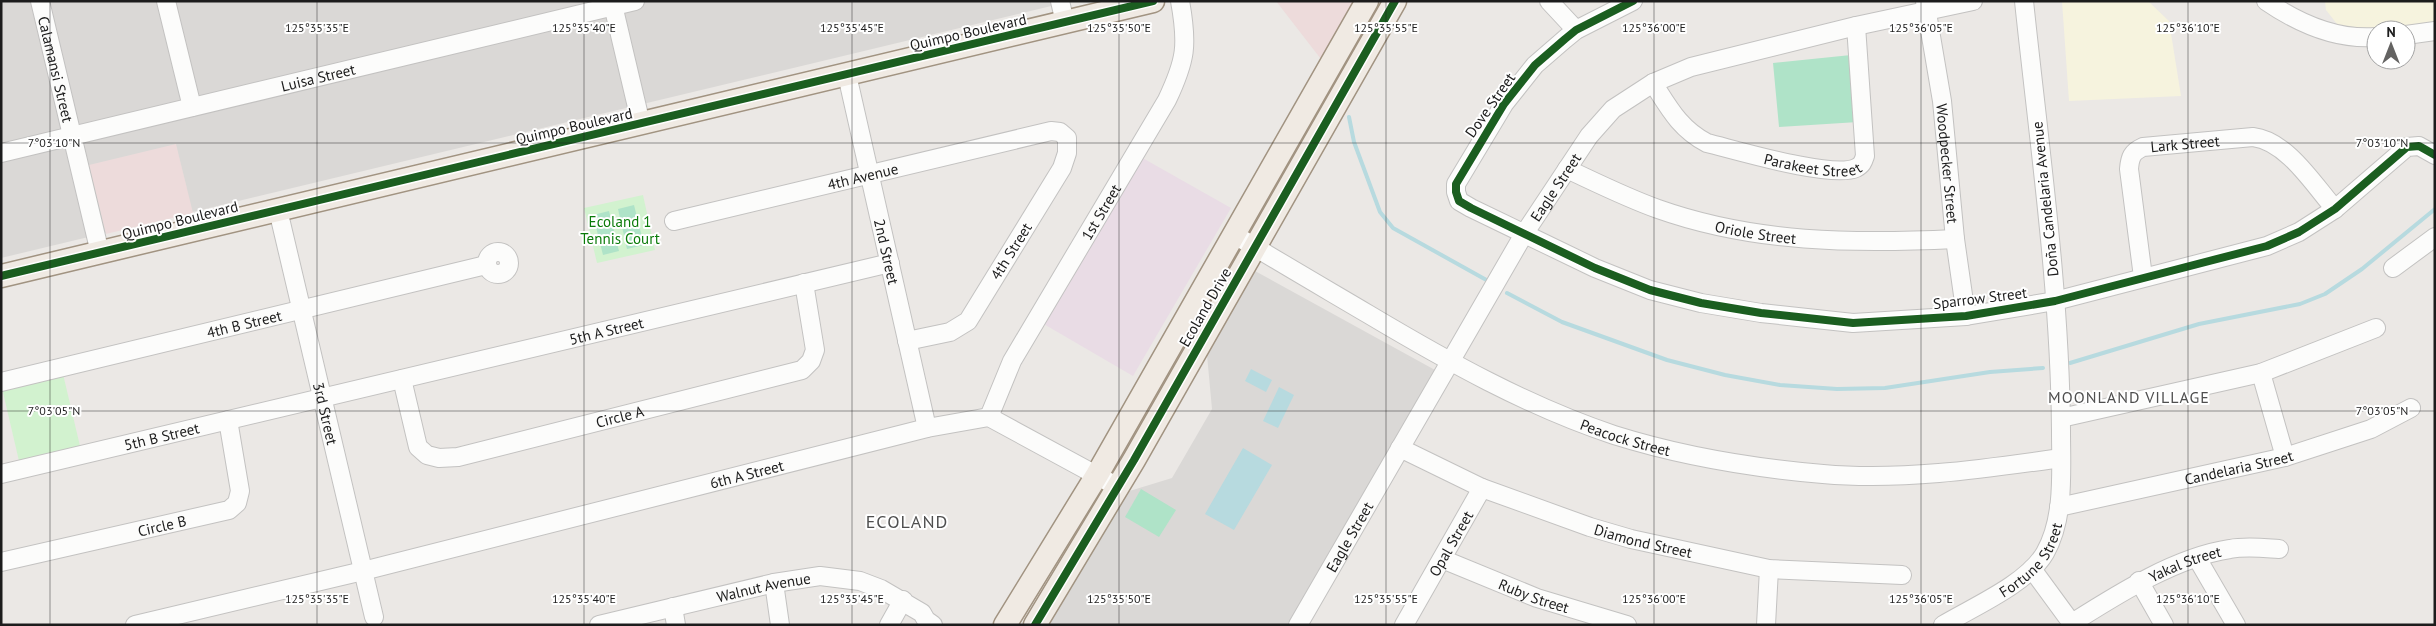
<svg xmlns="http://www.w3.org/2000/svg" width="2436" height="626" font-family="'PT Sans',sans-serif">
	<rect width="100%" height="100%" fill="#ebe8e5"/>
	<!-- residential -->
	<g fill="#dad8d6">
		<polygon points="1,1 1072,1 1,258"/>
		<polygon points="1255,271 1435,370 1287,625 1046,625 1123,493 1172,478 1212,409 1207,355"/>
	</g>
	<!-- commercial -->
	<g fill="#eddbdb">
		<polygon points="1276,1 1359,1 1324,63"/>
		<polygon points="176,144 193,213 106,234 89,165"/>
	</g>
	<!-- industrial -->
	<polygon fill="#e9dce5" points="1139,156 1231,208 1133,376 1042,323"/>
	<!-- education -->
	<g fill="#f6f3de">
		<polygon points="2062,1 2148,1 2169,21 2181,96 2069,101"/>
		<polygon points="2325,1 2435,1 2435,28 2344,33 2326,10"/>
	</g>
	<!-- park -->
	<g fill="#d2f2cf">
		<polygon points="643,195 655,250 597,263 584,208"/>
		<polygon points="63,374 80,446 19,461 2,388"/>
	</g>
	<!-- pitch -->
	<g fill="#afe3c8">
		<polygon points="1851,55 1858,122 1779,127 1773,63"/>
		<polygon points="634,205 644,245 627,249 618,209"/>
		<polygon points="609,211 619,251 603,255 593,215"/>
		<polygon points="1141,489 1176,510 1159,537 1125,517"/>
	</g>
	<!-- water -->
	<g fill="#b7dadf">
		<polygon points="1251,369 1272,380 1266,392 1245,381"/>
		<polygon points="1279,387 1294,395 1278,428 1263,421"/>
		<polygon points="1243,448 1272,465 1234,530 1205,514"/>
	</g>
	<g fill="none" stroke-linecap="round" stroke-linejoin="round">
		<!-- stream -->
		<g stroke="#b7dadf" stroke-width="4">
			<polyline points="1349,117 1354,142 1380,212 1393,228 1490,282"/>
			<polyline points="1507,293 1562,322 1667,360 1725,375 1780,385 1837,389 1885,388 1990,372 2043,368"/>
			<polyline points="2070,363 2199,324 2300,304 2325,294 2362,269 2435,209"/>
		</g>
		<!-- minor casing -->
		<g stroke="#c3c2c1" stroke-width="20">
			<g id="minor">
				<path id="s1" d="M 40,1 L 100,253"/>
				<polyline points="166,1 192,107"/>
				<polyline points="612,1 641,124"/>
				<polyline points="1060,1 1065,23"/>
				<polyline points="1549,1 1576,30"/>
				<polyline points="1633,1 1576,30 1565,39 1535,65 1504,104 1456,184 1456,192 1459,201 1471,208 1595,268 1650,290 1701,303 1761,313 1853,323 1966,316 2055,301 2267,246 2299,232 2335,209 2407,147 2419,146 2435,155"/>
				<path id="s2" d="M 1925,1 L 1942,101 L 1955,239 L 1966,316"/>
				<path d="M 2266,1 C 2298,23 2337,40 2376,37"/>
				<polyline points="2406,35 2435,31"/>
				<path id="s3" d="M 847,75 L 927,428"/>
				<path id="s4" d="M 1653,83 C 1669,108 1680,129 1707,143 C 1736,150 1832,179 1856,168 C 1862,165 1863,162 1865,156 L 1856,26"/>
				<path id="s5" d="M 1,153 L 635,1"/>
				<path id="s6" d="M 1567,169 C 1597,183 1627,198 1658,209 C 1754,243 1854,244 1955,239"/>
				<path id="s7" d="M 278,210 L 374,617"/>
				<path id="s8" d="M 674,221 L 1051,131 L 1060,132 L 1067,138 L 1067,153 L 1062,168 L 968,321 L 950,332 L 907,341"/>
				<path id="s9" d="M 1235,235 C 1279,262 1324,288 1368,314 C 1447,361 1527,406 1614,435 C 1681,456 1753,468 1823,474 C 1902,481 1983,469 2061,458"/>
				<circle cx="498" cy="263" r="11"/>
				<polyline points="2393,268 2435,237"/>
				<path id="s10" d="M 2143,277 L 2129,169 C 2130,157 2132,152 2143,147 L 2253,137 C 2287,141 2314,185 2335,209"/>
				<polyline points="2261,373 2285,457"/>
				<path id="s11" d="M 402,379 L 418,447 L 427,455 L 439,458 L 458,457 L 802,370 L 811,361 L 815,350 L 804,283"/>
				<path id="s12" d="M 1,382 L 486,265"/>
				<path id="s13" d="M 989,417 L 1012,361 L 1167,100 C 1186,60 1188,45 1180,1"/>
				<polyline points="2061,418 2261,373 2376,328"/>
				<path id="s14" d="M 1400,448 L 1482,488 L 1590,527 L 1631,539 L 1769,569 L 1902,575"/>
				<path id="s15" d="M 1,474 L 890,263"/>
				<path id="s16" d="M 2059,507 L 2285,457 L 2371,429 L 2411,408"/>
				<polyline points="2197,558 2236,625"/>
				<path id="s17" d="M 1442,559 L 1537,598 L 1627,625"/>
				<path id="s18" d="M 1,562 L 229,510 L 237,503 L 240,491 L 228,420"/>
				<polyline points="2032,569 2073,625"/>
				<polyline points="2139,581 2164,625"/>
				<polyline points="774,583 780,625"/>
				<polyline points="673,607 676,625"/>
				<path id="s19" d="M 2072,623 C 2118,594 2176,557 2230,549 C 2246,546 2263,548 2279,549"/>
				<path id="s20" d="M 135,625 L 363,571 L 927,428 L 989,417 L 1118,487"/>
				<path id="s21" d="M 599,625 L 774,583 L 820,576 L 860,581 L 881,589 L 922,613 L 926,620 L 933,625"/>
				<polyline points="889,625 903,600"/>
				<path id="s22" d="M 1298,625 L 1524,234 L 1589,136 L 1613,109 L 1653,83 L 1691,67 L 1856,26 L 1973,1"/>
				<path id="s23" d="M 1404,625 L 1482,488"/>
				<polyline points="1766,625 1769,569"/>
				<path id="s24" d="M 1943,625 C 1973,607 2027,584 2045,553 C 2065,518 2061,471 2061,431 C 2060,288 2039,144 2024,1"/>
			</g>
		</g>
		<!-- major casing -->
		<g stroke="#a19381" stroke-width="25">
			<g id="major">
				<polyline points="1,276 1153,1"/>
				<polyline points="1005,625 1097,475 1367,1"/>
				<polyline points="1035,625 1134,460 1395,1"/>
			</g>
		</g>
		<!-- minor -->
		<use href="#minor" stroke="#fcfcfb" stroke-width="18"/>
		<!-- major -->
		<use href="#major" stroke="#f0eae3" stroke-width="22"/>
		<!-- cycleway casing -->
		<g stroke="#fff" stroke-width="11">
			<g id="cycleway">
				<polyline points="1633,1 1576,30 1565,39 1535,65 1504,104 1456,184 1456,192 1459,201 1471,208 1595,268 1650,290 1701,303 1761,313 1853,323 1966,316 2055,301 2267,246 2299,232 2335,209 2407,147 2419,146 2435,155"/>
				<polyline points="1,276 1153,1"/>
				<polyline points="1035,625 1134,460 1395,1"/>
			</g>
		</g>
		<!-- cycleway -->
		<use href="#cycleway" stroke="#1b5e20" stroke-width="8"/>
	</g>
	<!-- ticks -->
	<path fill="none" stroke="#1c1c1c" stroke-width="1" stroke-opacity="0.45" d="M 50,1 L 50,625M 317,1 L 317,625M 584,1 L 584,625M 852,1 L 852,625M 1119,1 L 1119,625M 1386,1 L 1386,625M 1654,1 L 1654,625M 1921,1 L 1921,625M 2188,1 L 2188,625M 1,143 L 2435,143M 1,411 L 2435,411"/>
	<g text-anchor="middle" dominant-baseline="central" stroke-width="4" stroke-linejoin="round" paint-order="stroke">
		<!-- street labels -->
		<g font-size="15" fill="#1c1c1c" stroke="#fff">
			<text transform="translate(968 32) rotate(-13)">Quimpo Boulevard</text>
			<text stroke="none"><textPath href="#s1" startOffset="70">Calamansi Street</textPath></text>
			<text stroke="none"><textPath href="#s5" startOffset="326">Luisa Street</textPath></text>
			<text transform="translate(1490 105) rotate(-55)">Dove Street</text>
			<text transform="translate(574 126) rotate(-13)">Quimpo Boulevard</text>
			<text stroke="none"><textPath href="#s10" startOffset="179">Lark Street</textPath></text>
			<text stroke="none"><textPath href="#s4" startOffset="190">Parakeet Street</textPath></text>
			<text stroke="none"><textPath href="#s2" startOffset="164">Woodpecker Street</textPath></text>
			<text stroke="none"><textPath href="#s8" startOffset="194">4th Avenue</textPath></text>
			<text stroke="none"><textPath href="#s22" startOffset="508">Eagle Street</textPath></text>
			<text transform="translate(2045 199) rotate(-96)">Doña Candelaria Avenue</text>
			<text stroke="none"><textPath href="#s13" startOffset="234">1st Street</textPath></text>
			<text transform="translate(180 220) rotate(-14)">Quimpo Boulevard</text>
			<text stroke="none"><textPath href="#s6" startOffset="200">Oriole Street</textPath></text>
			<text stroke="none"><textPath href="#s3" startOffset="181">2nd Street</textPath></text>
			<text transform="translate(1011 251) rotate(-58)">4th Street</text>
			<text transform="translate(1980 298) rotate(-7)">Sparrow Street</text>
			<text transform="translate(1205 307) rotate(-60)">Ecoland Drive</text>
			<text stroke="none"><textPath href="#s12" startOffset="250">4th B Street</textPath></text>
			<text stroke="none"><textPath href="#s15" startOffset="622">5th A Street</textPath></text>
			<text stroke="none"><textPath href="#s7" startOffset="209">3rd Street</textPath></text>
			<text stroke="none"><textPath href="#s11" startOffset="280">Circle A</textPath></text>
			<text stroke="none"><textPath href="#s15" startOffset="165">5th B Street</textPath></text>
			<text stroke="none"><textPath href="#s9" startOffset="441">Peacock Street</textPath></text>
			<text stroke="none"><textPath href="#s16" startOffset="184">Candelaria Street</textPath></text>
			<text stroke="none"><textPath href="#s20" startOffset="630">6th A Street</textPath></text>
			<text stroke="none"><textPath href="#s18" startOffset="165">Circle B</textPath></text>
			<text stroke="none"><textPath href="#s22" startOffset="102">Eagle Street</textPath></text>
			<text stroke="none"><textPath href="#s14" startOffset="261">Diamond Street</textPath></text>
			<text stroke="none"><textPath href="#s23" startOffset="94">Opal Street</textPath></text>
			<text stroke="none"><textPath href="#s24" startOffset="112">Fortune Street</textPath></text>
			<text stroke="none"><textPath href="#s19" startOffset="128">Yakal Street</textPath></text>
			<text stroke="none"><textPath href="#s21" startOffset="169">Walnut Avenue</textPath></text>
			<text stroke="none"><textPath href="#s17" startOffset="99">Ruby Street</textPath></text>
		</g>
		<!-- park labels -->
		<g font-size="15" fill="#0b7b0a" stroke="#fff">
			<text x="620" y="221">Ecoland 1<tspan x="620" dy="17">Tennis Court</tspan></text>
		</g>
		<!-- neighbourhood labels -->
		<g font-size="16" letter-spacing="1" fill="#4f4f4f" stroke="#fff">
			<text x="2129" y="397">MOONLAND VILLAGE</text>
		</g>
		<!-- quarter labels -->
		<g font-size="18" letter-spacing="1" fill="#4f4f4f" stroke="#fff">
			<text x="907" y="521">ECOLAND</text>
		</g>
	</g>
	<g font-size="12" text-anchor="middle" fill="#1c1c1c" stroke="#fff" stroke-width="4" stroke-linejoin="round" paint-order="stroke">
		<text x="317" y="32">125°35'35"E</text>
		<text x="584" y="32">125°35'40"E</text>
		<text x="852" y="32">125°35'45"E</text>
		<text x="1119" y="32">125°35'50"E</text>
		<text x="1386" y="32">125°35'55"E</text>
		<text x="1654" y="32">125°36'00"E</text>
		<text x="1921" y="32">125°36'05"E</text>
		<text x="2188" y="32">125°36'10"E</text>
		<text x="54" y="147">7°03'10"N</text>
		<text x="2382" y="147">7°03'10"N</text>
		<text x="54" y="415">7°03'05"N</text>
		<text x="2382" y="415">7°03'05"N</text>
		<text x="317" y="603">125°35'35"E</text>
		<text x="584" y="603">125°35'40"E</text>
		<text x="852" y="603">125°35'45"E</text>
		<text x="1119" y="603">125°35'50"E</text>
		<text x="1386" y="603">125°35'55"E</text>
		<text x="1654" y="603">125°36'00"E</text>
		<text x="1921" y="603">125°36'05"E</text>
		<text x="2188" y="603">125°36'10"E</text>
	</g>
	<!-- border -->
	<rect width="2436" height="626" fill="none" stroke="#1c1c1c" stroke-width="5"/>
	<!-- north arrow -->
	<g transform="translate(2391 45)"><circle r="24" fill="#ffffff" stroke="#a4a4a4"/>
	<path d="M0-4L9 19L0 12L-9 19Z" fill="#646362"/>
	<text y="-8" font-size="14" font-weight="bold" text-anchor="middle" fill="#1c1c1c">N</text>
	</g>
</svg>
